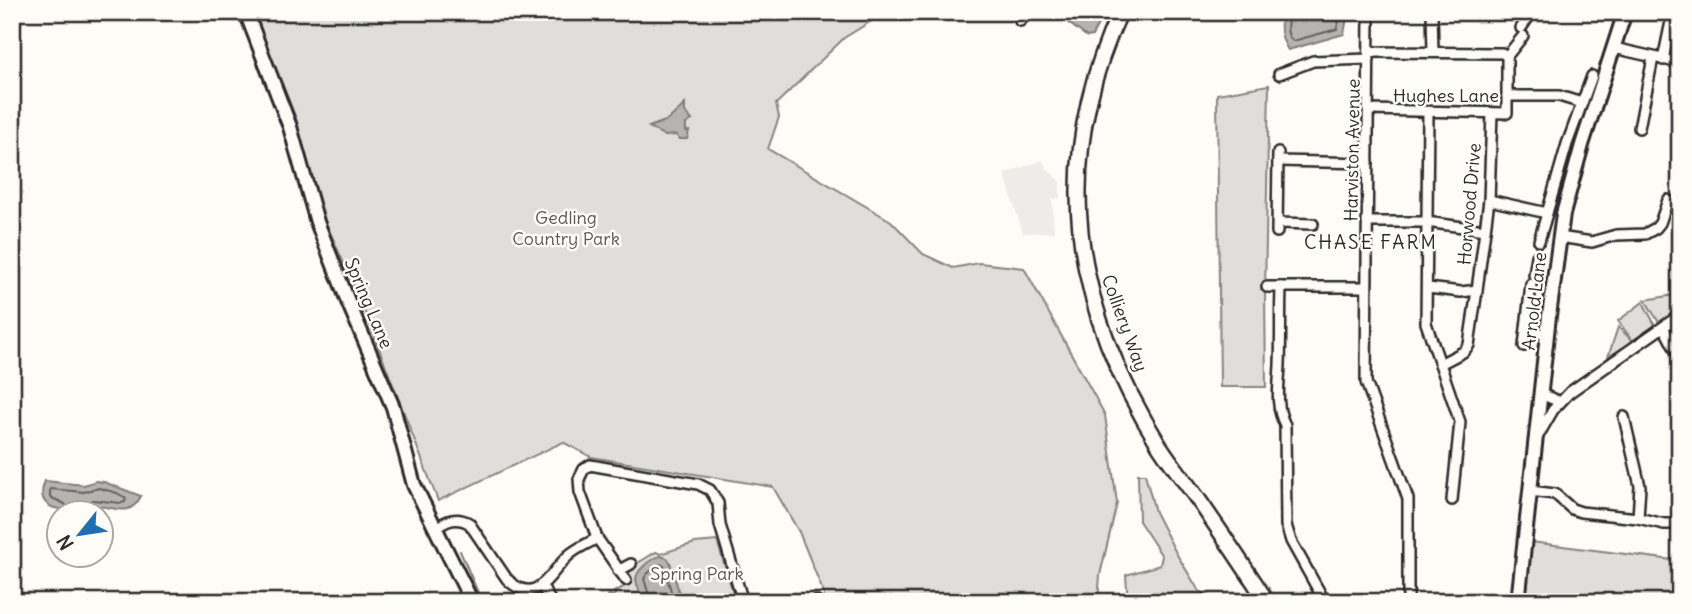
<svg xmlns="http://www.w3.org/2000/svg" width="1692" height="614" font-family="Delius,sans-serif">
	<rect width="100%" height="100%" fill="#fdfcf7"/>
	<filter id="ink" filterUnits="userSpaceOnUse"><feTurbulence type="fractalNoise" baseFrequency=".0143" numOctaves="2"/><feDisplacementMap in="SourceGraphic" scale="14" xChannelSelector="R" yChannelSelector="G"/><feConvolveMatrix kernelMatrix="1 2 1 2 8 2 1 2 1" color-interpolation-filters="sRGB"/></filter>
	<g filter="url(#ink)">
		<!-- built -->
		<polygon fill="#edece8" points="1043,160 1046,167 1060,182 1060,198 1052,199 1054,232 1023,233 1004,174"/>
		<!-- green -->
		<g fill="#dfdeda" stroke="#858482" stroke-width="2">
			<polygon points="256,12 886,12 844,38 776,104 779,117 768,149 891,221 923,254 953,268 979,263 1024,268 1105,415 1117,503 1100,575 1098,602 824,602 824,594 799,532 773,487 591,457 563,442 438,501 359,297 321,212 296,118 260,31"/>
			<polygon points="1269,85 1265,291 1266,387 1220,387 1217,94"/>
			<polygon points="1680,294 1680,309 1660,324 1645,300"/>
			<polygon points="1643,302 1656,327 1608,357 1618,327 1633,341 1618,321"/>
			<polygon points="1138,474 1145,474 1155,512 1176,553 1199,591 1222,602 1128,602 1126,575 1160,565 1162,556 1139,521"/>
			<polygon points="717,541 736,602 603,602 609,594 612,596 615,594 614,592 631,583 626,573 628,569 656,552 660,554 695,543"/>
			<polygon points="1531,542 1680,561 1680,602 1524,602"/>
		</g>
		<!-- water -->
		<g fill="#b5b4b1" stroke="#7e7d7b" stroke-width="2">
			<polygon points="1066,12 1104,12 1092,36 1087,37 1066,21 1064,17"/>
			<path d="M 1283,12 L 1348,12 L 1344,34 L 1288,50 C 1280,37 1279,27 1283,12 Z"/>
			<polygon points="685,104 685,112 692,120 686,124 686,131 689,131 687,139 679,139 676,135 665,136 649,127 668,120"/>
			<path d="M 45,481 L 84,485 L 96,481 L 104,482 L 141,496 C 128,522 110,502 92,507 C 72,512 31,514 45,481 Z"/>
			<path d="M 661,556 L 667,558 L 670,562 L 682,602 L 645,602 C 642,596 636,586 636,579 C 637,569 652,558 661,556 Z"/>
		</g>
		<g fill="none" stroke-linecap="round" stroke-linejoin="round">
			<!-- shore -->
			<g stroke="#626261" stroke-width="2">
				<path d="M 1289,12 C 1288,22 1284,34 1293,41 L 1337,29 L 1341,12"/>
				<polyline points="68,512 65,504 50,497 50,489 84,492 99,488 117,493 126,498 125,502 121,503 93,500 82,505 80,512"/>
				<polyline points="651,602 644,579 647,574 660,564 664,566 674,602"/>
			</g>
			<!-- stream -->
			<polyline stroke="#7e7d7b" stroke-width="2" points="460,551 482,602"/>
			<!-- street casing -->
			<g stroke="#2b2b2b" stroke-width="14">
				<g id="street">
					<polyline points="1369,12 1366,382 1408,499 1408,602"/>
					<polyline points="1432,12 1433,52"/>
					<polyline points="1020,21 1029,12"/>
					<polyline points="1521,28 1532,12"/>
					<polyline points="1614,48 1680,63"/>
					<polyline points="1369,52 1502,53 1507,56 1507,113 1369,110"/>
					<polyline points="1507,56 1523,36"/>
					<polyline points="1663,60 1673,12"/>
					<polyline points="1279,74 1313,61 1369,59"/>
					<polyline points="1507,96 1559,96 1582,103"/>
					<polyline points="1428,112 1426,323 1460,422 1452,500"/>
					<polyline points="1639,128 1653,58"/>
					<polyline points="1278,161 1368,163"/>
					<polyline points="1489,200 1547,213"/>
					<polyline points="1367,222 1426,222 1485,230"/>
					<polyline points="1278,223 1313,224"/>
					<polyline points="1277,232 1278,153"/>
					<polyline points="1559,237 1592,242 1616,235 1645,234 1656,228 1660,223 1668,200"/>
					<polyline points="1539,241 1567,144 1592,76"/>
					<polyline points="1534,275 1537,256"/>
					<polyline points="1267,287 1366,287"/>
					<path d="M 1281,287 C 1280,313 1281,339 1280,365 C 1279,387 1275,406 1285,425 L 1286,525 L 1291,541 L 1325,602"/>
					<polyline points="1428,288 1461,292 1477,290 1489,200 1492,113"/>
					<polyline points="1664,328 1680,358"/>
					<polyline points="1526,332 1547,334"/>
					<polyline points="1524,346 1531,284"/>
					<polyline points="1440,364 1463,352 1469,345 1477,290"/>
					<polyline points="1541,394 1560,402"/>
					<polyline points="1538,436 1553,410 1570,392 1680,315"/>
					<polyline points="1530,491 1555,494 1572,509 1581,512 1638,518 1640,486 1624,417"/>
					<polyline points="1638,518 1664,524 1680,524"/>
					<path d="M 436,528 C 447,520 457,516 469,523 L 507,579 C 536,608 549,574 568,556 C 576,548 588,544 597,538"/>
					<polyline points="618,571 631,564"/>
					<polyline points="626,580 597,538 580,492 579,479 584,469 590,465 698,484 710,490 718,503 720,525 743,602"/>
					<polyline points="542,586 551,602"/>
					<polyline points="816,601 816,602"/>
				</g>
			</g>
			<!-- secondary casing -->
			<g stroke="#2b2b2b" stroke-width="18">
				<g id="secondary">
					<polyline points="246,12 290,127 317,222 349,304 393,407 414,485 472,602"/>
					<polyline points="1518,602 1549,316 1563,214 1582,145 1625,12"/>
				</g>
			</g>
			<!-- primary casing -->
			<g stroke="#2b2b2b" stroke-width="19">
				<path id="primary" d="M 1120,12 C 1050,164 1072,305 1159,445 C 1172,465 1188,485 1202,505 C 1224,537 1246,569 1267,602"/>
			</g>
			<!-- street -->
			<use href="#street" stroke="#fdfcf7" stroke-width="9"/>
			<!-- secondary -->
			<use href="#secondary" stroke="#fdfcf7" stroke-width="12"/>
			<!-- primary -->
			<use href="#primary" stroke="#fdfcf7" stroke-width="14"/>
		</g>
	</g>
	<g text-anchor="middle" dominant-baseline="central" stroke-width="5" stroke-linejoin="round" paint-order="stroke">
		<!-- street labels -->
		<g font-size="18" fill="#2b2b2b" stroke="#fdfcf7">
			<text x="1446" y="95">Hughes Lane</text>
			<text transform="translate(1352 150) rotate(-89)">Harviston Avenue</text>
			<text transform="translate(1469 204) rotate(-85)">Horwood Drive</text>
			<text transform="translate(1534 301) rotate(-83)">Arnold Lane</text>
			<text transform="translate(369 303) rotate(67)">Spring Lane</text>
			<text transform="translate(1125 323) rotate(70)">Colliery Way</text>
		</g>
		<!-- park labels -->
		<g font-size="18" fill="#585857" stroke="#fdfcf7">
			<text x="566" y="217">Gedling<tspan x="566" dy="21">Country Park</tspan></text>
			<text x="697" y="573">Spring Park</text>
		</g>
		<!-- neighbourhood labels -->
		<g font-size="19" letter-spacing="2" fill="#2b2b2b" stroke="#fdfcf7">
			<text x="1371" y="242">CHASE FARM</text>
		</g>
	</g>
	<!-- margin -->
	<rect width="1692" height="614" fill="none" stroke="#fdfcf7" stroke-width="42"/>
	<rect x="21" y="21" width="1650" height="572" fill="none" stroke="#2b2b2b" stroke-width="2.5" filter="url(#ink)"/>
	<!-- north arrow -->
	<g transform="translate(80 534) rotate(240)"><circle r="33" fill="#fdfcf7" stroke="#a9a8a5" stroke-width="2"/>
	<path d="M0-5L12 26L0 18L-12 26Z" fill="#1f6fb2"/>
	<text y="-10" font-size="19" font-weight="bold" text-anchor="middle" fill="#2b2b2b">N</text>
	</g>
</svg>
